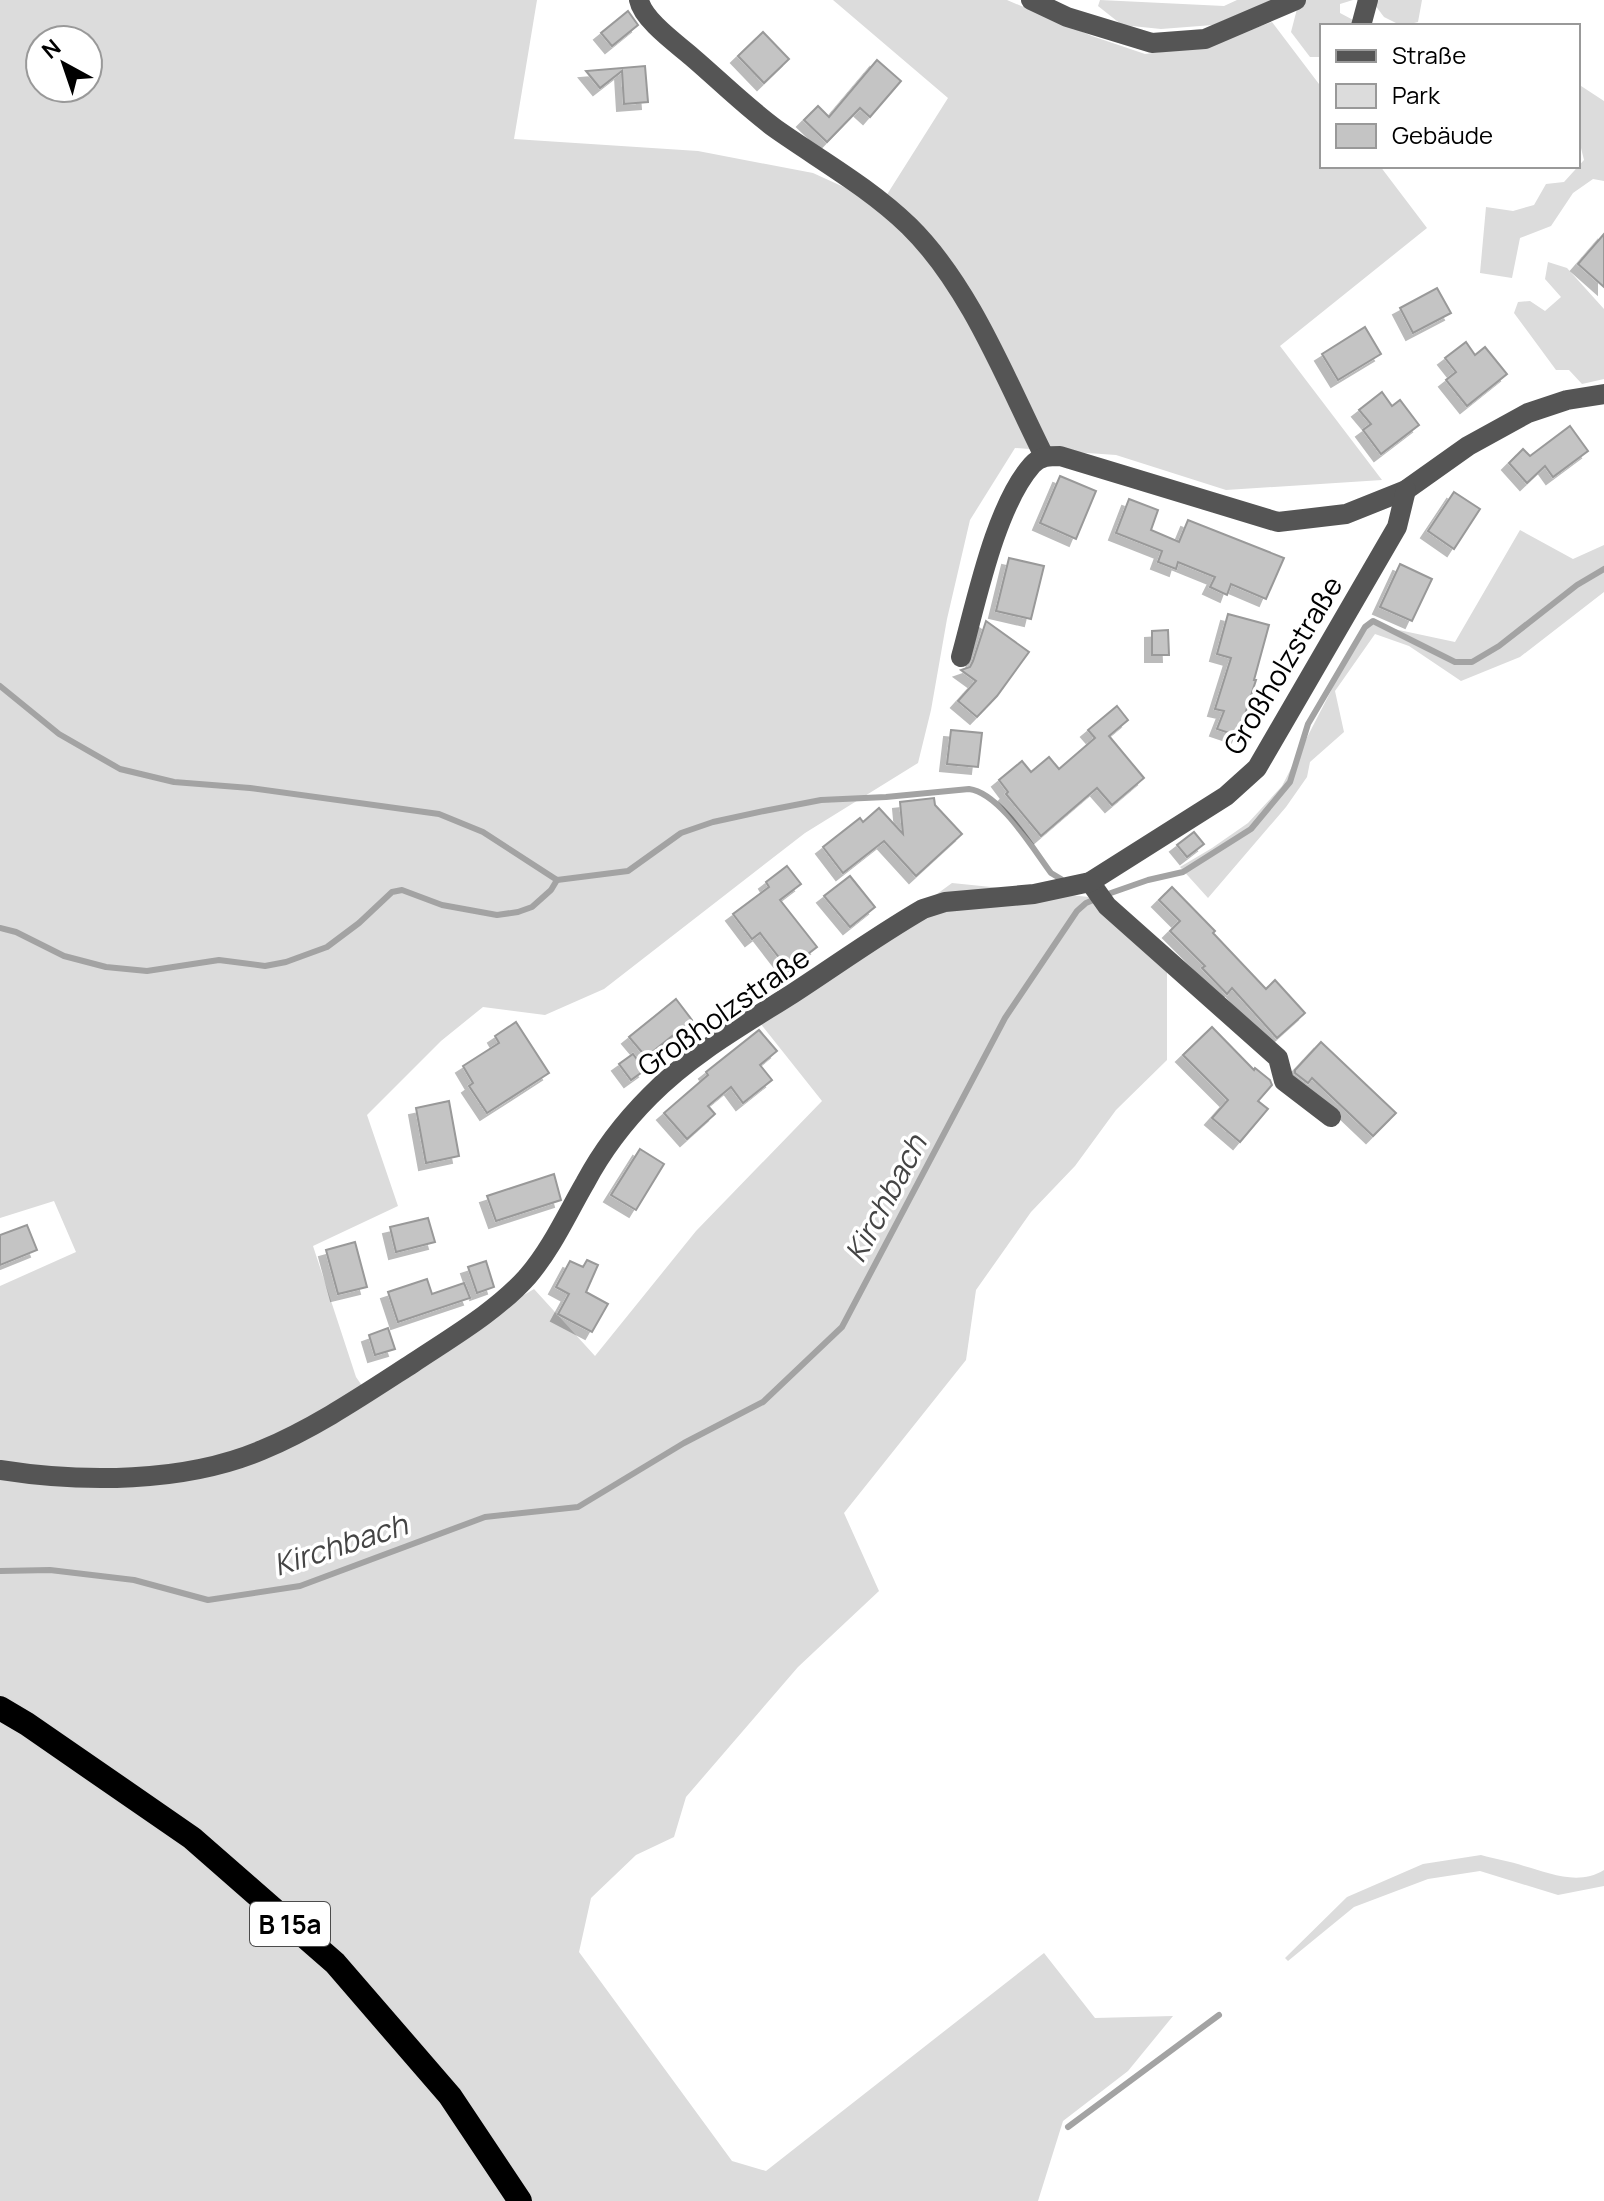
<svg xmlns="http://www.w3.org/2000/svg" width="1604" height="2201" font-family="Manrope,sans-serif">
	<defs>
		<filter id="shadow"><feDropShadow dx="-7" dy="7" stdDeviation="0" flood-color="#0004"/></filter>
	</defs>
	<rect width="100%" height="100%" fill="#fff"/>
	<!-- green -->
	<g fill="#dcdcdc" fill-rule="evenodd">
		<path d="M 0,0 L 537,0 L 514,139 L 698,151 L 813,173 L 881,204 L 948,98 L 833,0 L 1007,0 L 1092,36 L 1145,54 L 1201,47 L 1272,22 L 1322,88 L 1322,166 L 1380,166 L 1427,228 L 1280,346 L 1382,480 L 1226,490 L 1116,455 L 1015,448 L 970,520 L 947,619 L 931,710 L 918,763 L 805,833 L 604,989 L 545,1015 L 483,1007 L 441,1041 L 367,1115 L 398,1206 L 313,1246 L 356,1377 L 365,1390 L 534,1289 L 595,1356 L 696,1231 L 822,1101 L 760,1023 L 952,883 L 1089,897 L 1167,969 L 1167,1060 L 1116,1110 L 1075,1166 L 1031,1212 L 976,1290 L 966,1360 L 844,1513 L 879,1591 L 798,1667 L 686,1797 L 674,1837 L 636,1855 L 591,1898 L 579,1952 L 732,2161 L 766,2171 L 1044,1953 L 1095,2018 L 1173,2016 L 1128,2071 L 1063,2121 L 1038,2201 L 0,2201 L 0,1286 L 76,1252 L 54,1201 L 0,1218 ZM 40,40 L 88,40 L 88,88 L 40,88 Z"/>
		<polygon points="1100,0 1224,6 1237,0 1274,0 1213,25 1161,29 1122,25 1098,6"/>
		<polygon points="1295,0 1353,0 1340,4 1340,13 1357,22 1356,26 1322,26 1322,57 1310,57 1291,32 1297,9"/>
		<polygon points="1356,0 1422,0 1418,22 1402,26 1384,17 1375,5"/>
		<polygon points="1578,84 1604,101 1604,181 1593,179 1573,193 1551,226 1520,238 1512,278 1480,273 1486,207 1513,211 1534,205 1546,184 1564,182 1584,160 1578,136"/>
		<polygon points="1548,262 1567,268 1604,309 1604,379 1582,384 1569,370 1556,370 1514,313 1518,302 1530,301 1545,311 1561,297 1545,279"/>
		<polygon points="1520,530 1573,559 1604,545 1604,592 1520,657 1461,681 1409,646 1375,634 1335,691 1344,732 1310,762 1307,777 1286,807 1208,898 1180,867 1212,848 1248,823 1282,786 1366,623 1455,642"/>
		<path d="M 1481,1855 C 1495,1859 1510,1861 1524,1866 C 1550,1873 1578,1886 1604,1870 L 1604,1886 L 1558,1895 L 1480,1871 L 1428,1879 L 1354,1907 L 1288,1961 L 1285,1958 L 1347,1897 L 1423,1864 Z"/>
	</g>
	<g fill="none" stroke-linecap="round" stroke-linejoin="round">
		<!-- stream -->
		<g stroke="#a3a3a3" stroke-width="6">
			<path d="M 0,686 L 59,734 L 120,769 L 174,782 L 250,788 L 439,814 L 483,832 L 557,880 L 628,871 L 681,833 L 713,822 L 764,811 L 821,800 L 886,797 L 969,789 C 1000,793 1033,849 1051,873 L 1061,879"/>
			<polyline points="0,928 16,932 64,956 106,967 147,971 219,960 265,966 286,962 327,947 359,923 392,892 402,890 442,905 497,915 518,912 532,907 551,890 557,880"/>
			<polyline points="0,1571 50,1570 134,1580 208,1600 300,1586 485,1517 578,1507 684,1443 763,1402 842,1327 1005,1018 1077,911 1086,903 1108,894 1148,880 1183,872 1251,829 1290,782 1308,724 1365,627 1373,621 1455,662 1472,662 1499,646 1577,585 1604,569"/>
			<polyline points="1068,2127 1219,2015"/>
		</g>
	</g>
	<!-- building -->
	<g fill="#c4c4c4" stroke="#999" stroke-width="2" filter="url(#shadow)">
		<polygon points="628,11 638,25 612,46 601,33"/>
		<polygon points="763,32 789,59 764,83 738,56"/>
		<polygon points="877,60 901,81 870,117 860,108 827,142 804,120 818,106 829,117"/>
		<polygon points="645,66 648,102 624,104 622,71 600,88 586,71"/>
		<polygon points="1604,234 1604,287 1578,264"/>
		<polygon points="1437,288 1451,313 1413,333 1400,308"/>
		<polygon points="1365,327 1381,354 1338,380 1322,354"/>
		<polygon points="1466,342 1475,355 1485,347 1507,374 1467,406 1446,380 1456,372 1445,358"/>
		<polygon points="1382,392 1392,406 1400,400 1419,425 1381,454 1363,430 1371,424 1359,410"/>
		<polygon points="1570,426 1588,451 1553,477 1545,466 1527,483 1509,463 1523,449 1530,456"/>
		<polygon points="1060,476 1096,491 1076,539 1040,523"/>
		<polygon points="1454,492 1480,509 1454,549 1428,531"/>
		<polygon points="1129,499 1158,510 1151,530 1179,542 1188,520 1284,558 1266,599 1231,584 1227,595 1210,587 1215,577 1178,562 1176,569 1158,562 1162,551 1116,533"/>
		<polygon points="1009,558 1044,566 1031,619 996,611"/>
		<polygon points="1400,564 1432,579 1412,621 1380,607"/>
		<polygon points="1228,614 1269,625 1254,680 1256,680 1238,736 1217,729 1224,711 1215,709 1231,658 1217,654"/>
		<polygon points="986,621 1029,652 997,696 977,717 958,701 976,681 961,670 970,667 973,661"/>
		<polygon points="1168,630 1169,655 1152,655 1152,631"/>
		<polygon points="1117,706 1128,720 1109,736 1144,778 1112,805 1097,788 1041,836 1006,794 1008,792 999,780 1022,761 1031,772 1049,757 1059,769 1095,738 1088,730"/>
		<polygon points="951,730 982,733 978,767 947,764"/>
		<polygon points="934,798 935,805 962,834 916,876 884,841 843,873 823,847 860,818 863,822 879,808 903,834 900,802"/>
		<polygon points="1194,832 1204,844 1187,857 1177,845"/>
		<polygon points="787,866 801,884 780,900 817,947 788,969 760,933 752,939 733,914 769,887 766,882"/>
		<polygon points="850,876 875,907 850,927 824,896"/>
		<polygon points="1172,887 1215,931 1213,933 1266,989 1275,980 1305,1013 1277,1038 1232,988 1227,994 1202,968 1205,966 1170,931 1180,921 1159,900"/>
		<polygon points="676,999 692,1020 646,1057 629,1037"/>
		<polygon points="516,1022 549,1073 487,1113 469,1086 473,1083 463,1066 499,1043 495,1036"/>
		<polygon points="1212,1027 1254,1070 1255,1068 1270,1080 1272,1085 1258,1101 1268,1109 1240,1142 1212,1118 1228,1100 1183,1055"/>
		<polygon points="759,1030 777,1051 760,1065 772,1080 743,1103 731,1087 708,1106 715,1114 687,1139 664,1113 708,1075 706,1072"/>
		<polygon points="1321,1042 1396,1113 1373,1136 1312,1078 1308,1083 1295,1073 1295,1070"/>
		<polygon points="633,1054 645,1070 631,1080 619,1064"/>
		<polygon points="449,1101 459,1156 426,1163 416,1108"/>
		<polygon points="640,1149 664,1164 636,1210 611,1195"/>
		<polygon points="554,1174 561,1200 496,1221 487,1196"/>
		<polygon points="428,1218 435,1242 396,1252 390,1227"/>
		<polygon points="27,1225 37,1250 0,1265 0,1235"/>
		<polygon points="355,1242 367,1287 338,1294 326,1250"/>
		<polygon points="587,1260 598,1265 586,1292 608,1304 592,1332 558,1314 569,1294 556,1287 570,1261 583,1267"/>
		<polygon points="486,1261 494,1287 477,1293 468,1267"/>
		<polygon points="427,1279 432,1294 464,1283 470,1298 398,1322 388,1292"/>
		<polygon points="388,1328 395,1349 375,1355 369,1335"/>
	</g>
	<g fill="none" stroke-linecap="round" stroke-linejoin="round">
		<!-- highway casing -->
		<g stroke="#dbdbdb" stroke-width="28">
			<polyline id="highway" points="0,1708 27,1724 192,1838 335,1963 450,2096 520,2201"/>
		</g>
		<!-- minor -->
		<g stroke="#555" stroke-width="20">
			<path d="M 639,0 C 643,20 677,44 692,57 C 720,81 746,107 776,129 C 820,160 870,188 909,226 C 970,286 1006,380 1044,456"/>
			<polyline points="1031,0 1067,17 1152,43 1205,39 1296,0"/>
			<polyline points="1361,26 1368,0"/>
			<path d="M 961,657 C 976,603 995,507 1032,465 C 1040,456 1050,456 1060,456 L 1278,522 L 1346,514 L 1406,490 L 1468,446 L 1528,413 L 1567,400 L 1604,394"/>
			<polyline points="1090,882 1107,906 1278,1058 1284,1081 1331,1117"/>
			<path d="M 0,1470 C 82,1483 184,1483 262,1450 C 315,1428 365,1394 413,1363 C 452,1337 497,1311 528,1276 C 552,1248 567,1214 585,1183 C 602,1151 624,1122 650,1096 C 690,1055 743,1025 792,994 C 835,966 878,935 923,909 L 945,902 L 1034,894 L 1090,882 L 1226,796 L 1257,768 L 1397,527 L 1406,490"/>
		</g>
		<!-- highway -->
		<use href="#highway" stroke="#000" stroke-width="24"/>
	</g>
	<g text-anchor="middle" dominant-baseline="central" stroke-width="7" stroke-linejoin="round" paint-order="stroke">
		<!-- shield labels -->
		<rect fill="#fff" stroke="#4c4c4c" stroke-width="2" x="250" y="1902" width="80" height="44" rx="6"/>
		<g font-size="26" font-weight="bold" fill="#000">
			<text x="290" y="1924">B 15a</text>
		</g>
		<!-- street labels -->
		<g font-size="28" fill="#000" stroke="#fff">
			<text transform="translate(1282 665) rotate(-59)">Großholzstraße</text>
			<text transform="translate(723 1011) rotate(-35)">Großholzstraße</text>
		</g>
		<!-- water labels -->
		<g font-size="30" font-style="italic" fill="#444" stroke="#fff">
			<text transform="translate(885 1198) rotate(-62)">Kirchbach</text>
			<text transform="translate(340 1544) rotate(-18)">Kirchbach</text>
		</g>
	</g>
	<!-- legend -->
	<rect x="1320" y="24" width="260" height="144" fill="#ffffff" stroke="#999999" stroke-width="2"/>
	<rect x="1336" y="50" width="40" height="12" fill="#555555" stroke="#999999" stroke-width="2"/>
	<text x="1392" y="64" font-size="24" fill="#000000">Straße</text>
	<rect x="1336" y="84" width="40" height="24" fill="#dcdcdc" stroke="#999999" stroke-width="2"/>
	<text x="1392" y="104" font-size="24" fill="#000000">Park</text>
	<rect x="1336" y="124" width="40" height="24" fill="#c4c4c4" stroke="#999999" stroke-width="2"/>
	<text x="1392" y="144" font-size="24" fill="#000000">Gebäude</text>
	<!-- north arrow -->
	<g transform="translate(64 64) rotate(320)"><circle r="38" fill="#ffffff" stroke="#999999" stroke-width="2"/>
	<path d="M0-6L14 30L0 20L-14 30Z" fill="#000000"/>
	<text y="-12" font-size="22" font-weight="bold" text-anchor="middle" fill="#000000">N</text>
	</g>
</svg>
